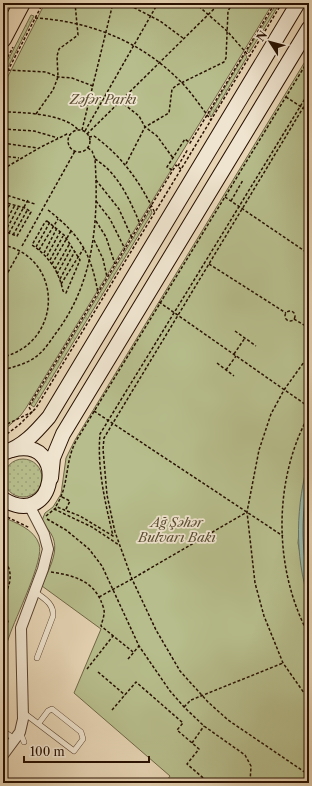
<svg xmlns="http://www.w3.org/2000/svg" width="312" height="786" font-family="'Libre Caslon Text',serif">
	<defs>
		<pattern id="grass-dots" width="8" height="8" patternUnits="userSpaceOnUse"><rect width="8" height="8" fill="#b7bd8c"/><path d="M2 2h.1M6 6h.1" fill="none" stroke="#9da177" stroke-width="1.8" stroke-linecap="round"/></pattern>
	</defs>
	<rect width="100%" height="100%" fill="#e7d5b5"/>
	<filter id="stains"><feTurbulence type="fractalNoise" baseFrequency=".005" numOctaves="4"/><feColorMatrix values="0 0 0 0 .2 0 0 0 0 .09 0 0 0 0 .02 0 0 0 .5 -.17"/></filter>
	<radialGradient id="worn" r=".72"><stop offset=".6" stop-color="#630" stop-opacity="0"/><stop offset="1" stop-color="#630" stop-opacity=".3"/></radialGradient>
	<!-- grass -->
	<g fill="url(#grass-dots)" stroke="#706646">
		<polygon points="277,3 280,3 249,53 247,51"/>
		<polygon points="31,15 34,16 8,67 5,66"/>
		<polygon points="245,54 247,57 211,117 209,114"/>
		<polygon points="151,209 152,213 34,407 31,405"/>
		<circle cx="23" cy="478" r="19"/>
	</g>
	<!-- park -->
	<g fill="#b7bd8c" stroke="#706646">
		<polygon points="45,3 273,3 26,408 21,415 3,431 3,86"/>
		<path d="M 309,55 L 309,459 L 303,487 L 298,543 L 309,600 L 309,783 L 165,783 L 170,776 L 74,693 L 101,629 L 42,586 C 51,563 66,542 41,523 L 45,513 L 53,507 L 61,494 L 66,458 L 75,440 Z"/>
		<path d="M 3,517 C 16,523 34,529 39,544 C 45,559 15,618 9,637 C 5,647 5,659 3,670 Z"/>
	</g>
	<!-- water -->
	<path fill="#97b9aa" stroke="#6b7566" d="M 309,459 L 309,600 C 294,555 296,504 309,459 Z"/>
	<g fill="none" stroke-linecap="round" stroke-linejoin="round">
		<!-- shore -->
		<g stroke="#606456" stroke-width="1">
			<path d="M 309,477 C 301,513 301,548 309,584"/>
			<polyline points="309,508 307,543 309,557"/>
		</g>
		<!-- service casing -->
		<g stroke="#58412e" stroke-width="6">
			<g id="service">
				<path d="M 34,591 C 43,598 54,603 53,616 L 37,658"/>
				<polyline points="24,713 74,751 83,739 81,732 52,709 48,711 39,723"/>
				<polyline points="3,731 15,739"/>
				<polyline points="20,732 24,742"/>
			</g>
		</g>
		<!-- minor casing -->
		<g stroke="#58412e" stroke-width="12">
			<polyline id="minor" points="3,755 20,732 23,719 21,628 43,569 48,549 44,534 29,505"/>
		</g>
		<!-- secondary casing -->
		<g stroke="#281001" stroke-width="16">
			<g id="secondary">
				<path d="M 3,453 C 23,447 36,432 49,417 L 298,3"/>
				<polyline points="51,478 53,458 63,434 309,28"/>
				<path d="M 3,499 C 56,532 70,435 12,450"/>
			</g>
		</g>
		<!-- trunk casing -->
		<g stroke="#281001" stroke-width="18">
			<polyline id="trunk" points="3,39 22,3"/>
		</g>
		<!-- path -->
		<g stroke="#281001" stroke-width="1.5" stroke-dasharray="3 2" stroke-linecap="butt">
			<polyline points="125,3 160,21 183,38"/>
			<polyline points="195,3 227,31 249,56"/>
			<path d="M 35,18 C 89,21 140,41 178,79 C 191,91 200,106 211,120"/>
			<polyline points="3,66 13,47"/>
			<polyline points="3,68 8,70 46,72 58,77 72,78 93,86"/>
			<polyline points="3,80 43,3"/>
			<polyline points="286,97 309,112"/>
			<polyline points="309,98 113,423 104,438 103,449 107,495 115,532 132,579 156,630 180,671 208,702 228,720 309,775"/>
			<polyline points="120,101 139,116 145,127 157,136 173,158"/>
			<path d="M 3,112 C 22,112 66,114 78,130"/>
			<polyline points="36,114 53,90 58,77 57,56 59,49 78,35 75,3"/>
			<polyline points="3,129 34,131 58,138"/>
			<circle cx="79" cy="141" r="11"/>
			<polyline points="82,130 113,3"/>
			<polyline points="85,131 158,3"/>
			<polyline points="87,134 220,3"/>
			<path d="M 89,137 L 94,136 C 122,156 140,182 155,213"/>
			<polyline points="3,143 37,148"/>
			<polyline points="3,156 19,158"/>
			<path d="M 95,159 C 118,173 130,200 140,224"/>
			<polyline points="126,164 145,127 169,113 172,89 177,85 224,62 226,58 228,11 231,6 237,3"/>
			<polyline points="178,166 188,149"/>
			<polyline points="3,169 41,147 67,134 70,135"/>
			<polyline points="172,170 167,167 185,139 190,143 275,3"/>
			<polyline points="96,180 119,209 132,238"/>
			<polyline points="3,194 35,204"/>
			<polyline points="225,197 309,254"/>
			<polyline points="96,201 110,219 125,249"/>
			<polyline points="231,201 243,180"/>
			<polyline points="3,202 25,208 31,212 17,236 3,231"/>
			<polyline points="3,207 9,195"/>
			<path d="M 48,210 C 80,235 91,253 98,293"/>
			<polyline points="3,216 10,204"/>
			<path d="M 47,221 L 64,235 L 80,260 L 66,293 L 63,291 C 59,272 49,256 32,245 L 45,222 Z"/>
			<polyline points="96,221 106,237 115,264"/>
			<polyline points="3,226 15,205"/>
			<polyline points="5,232 19,206"/>
			<polyline points="9,233 28,200"/>
			<polyline points="13,235 28,209"/>
			<polyline points="94,240 103,259 107,277"/>
			<path d="M 3,245 C 64,258 63,342 3,357"/>
			<polyline points="22,246 75,151"/>
			<polyline points="36,247 50,222"/>
			<polyline points="39,250 58,219"/>
			<polyline points="44,253 57,228"/>
			<polyline points="47,256 60,232"/>
			<polyline points="50,260 63,236"/>
			<polyline points="52,264 71,231"/>
			<polyline points="209,264 286,313"/>
			<polyline points="55,269 70,243"/>
			<polyline points="57,274 72,247"/>
			<polyline points="60,279 75,251"/>
			<polyline points="3,281 20,251"/>
			<polyline points="61,284 84,248"/>
			<polyline points="3,302 5,310 3,311"/>
			<polyline points="159,302 309,407"/>
			<circle cx="290" cy="316" r="5"/>
			<polyline points="294,319 309,328"/>
			<polyline points="235,331 256,346"/>
			<polyline points="234,354 245,338"/>
			<polyline points="309,355 284,390 271,414 259,450 247,512 255,583 264,616 283,663 309,700"/>
			<polyline points="217,363 234,376"/>
			<path d="M 3,370 C 13,367 22,365 31,360 C 42,354 49,343 56,333 C 94,283 99,220 95,159 L 92,151 L 88,148"/>
			<polyline points="226,370 236,356"/>
			<polyline points="94,411 283,536"/>
			<path d="M 309,415 C 273,480 273,569 309,635"/>
			<polyline points="3,426 32,412 29,407 30,404 176,165 181,169"/>
			<polyline points="3,437 19,425 36,408 282,3"/>
			<polyline points="62,497 70,501 65,511"/>
			<path d="M 56,506 C 70,484 64,464 76,441 L 309,59"/>
			<polyline points="54,509 92,527 119,545"/>
			<polyline points="3,515 30,528"/>
			<path d="M 46,516 L 57,507 L 80,516 L 113,536 C 105,502 97,468 100,434 L 309,92"/>
			<polyline points="47,519 66,530 89,549 102,566 139,646 170,691 184,707 204,726 245,755 251,766 250,783"/>
			<path d="M 3,558 C 14,572 11,584 3,598"/>
			<path d="M 51,572 C 72,575 92,580 101,601 C 102,604 105,610 104,613 C 104,617 102,622 101,626 L 133,652"/>
			<polyline points="99,597 132,579 247,512"/>
			<polyline points="3,605 8,622 4,636"/>
			<polyline points="3,634 3,641"/>
			<polyline points="128,659 139,646"/>
			<polyline points="87,669 113,636"/>
			<polyline points="98,672 125,695"/>
			<polyline points="184,707 191,700 283,663"/>
			<polyline points="112,710 136,682 183,723 177,730 199,749 187,764 209,783"/>
			<polyline points="192,743 204,726"/>
		</g>
		<!-- service -->
		<use href="#service" stroke="#efe4cf" stroke-width="5"/>
		<!-- minor -->
		<use href="#minor" stroke="#efe4cf" stroke-width="10"/>
		<!-- secondary -->
		<use href="#secondary" stroke="#efe4cf" stroke-width="14"/>
		<!-- trunk -->
		<use href="#trunk" stroke="#e7d5b5" stroke-width="16"/>
	</g>
	<g text-anchor="middle" dominant-baseline="central" stroke-width="3.5" stroke-linejoin="round" paint-order="stroke">
		<!-- park labels -->
		<g font-size="13" font-style="italic" fill="#5a4d32" stroke="#efe4cf">
			<text x="103" y="99">Zəfər Parkı</text>
			<text x="177" y="522">Ağ Şəhər<tspan x="177" dy="15">Bulvarı Bakı</tspan></text>
		</g>
	</g>
	<!-- margin -->
	<rect width="312" height="786" fill="none" stroke="#e7d5b5" stroke-width="16"/>
	<rect x="4" y="4" width="304" height="778" fill="none" stroke="#281001" stroke-width="2"/>
	<rect x="8" y="8" width="296" height="770" fill="none" stroke="#281001"/>
	<!-- north arrow -->
	<g transform="translate(270 42) rotate(306)" stroke="#efe4cf" stroke-width="3" paint-order="stroke">
	<path d="M0-3L7 15L0 10L-7 15Z" fill="#281001"/>
	<text y="-6" font-size="11" font-weight="bold" text-anchor="middle" fill="#281001">N</text>
	</g>
	<!-- scale -->
	<path d="M24 756v6h125v-6" fill="none" stroke="#281001" stroke-width="2"/>
	<text x="30" y="756" font-size="12" fill="#281001" stroke="#efe4cf" stroke-width="3" paint-order="stroke">100 m</text>
	<rect width="100%" height="100%" filter="url(#stains)"/>
	<rect width="100%" height="100%" fill="url(#worn)"/>
</svg>
